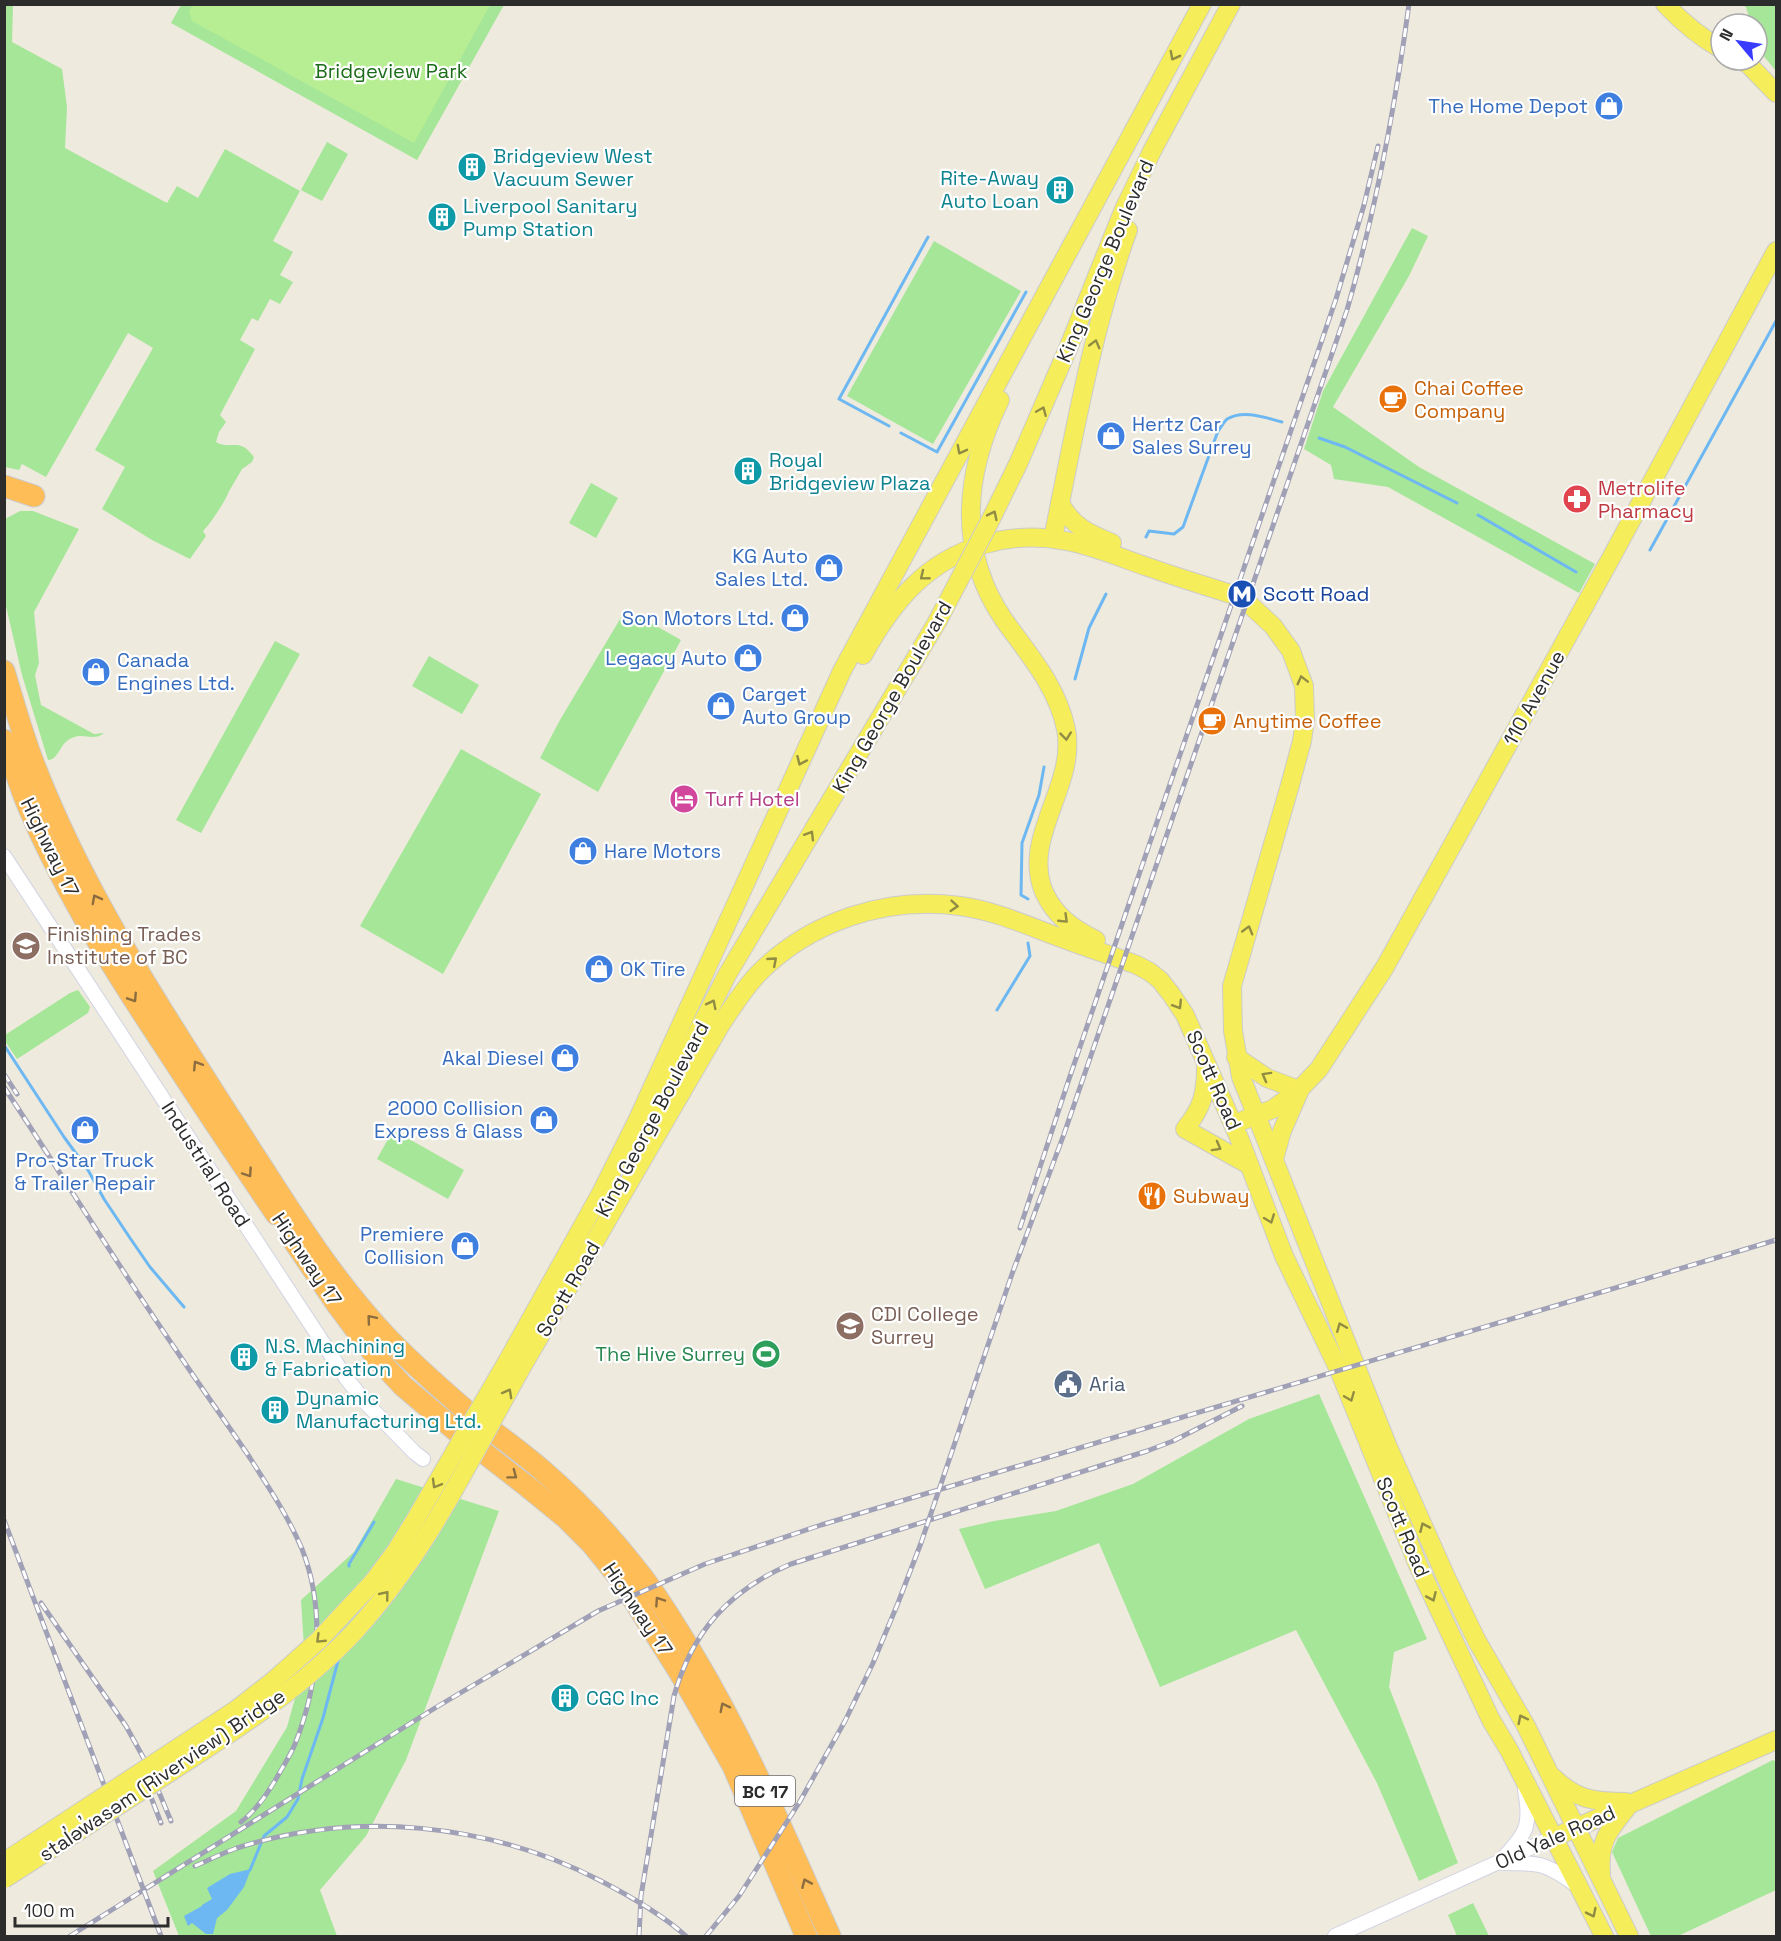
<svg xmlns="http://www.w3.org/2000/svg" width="1781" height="1941" font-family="'Space Grotesk',sans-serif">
	<rect width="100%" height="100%" fill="#eeeadd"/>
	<!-- green -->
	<g fill="#a5e698">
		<path d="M 4,5 L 13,5 L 12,42 L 62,69 L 67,107 L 65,148 L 167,203 L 177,186 L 198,198 L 225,149 L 300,191 L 273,241 L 293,252 L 280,275 L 293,282 L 280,304 L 270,299 L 258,321 L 252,318 L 240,340 L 255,349 L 220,415 L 226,422 L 219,432 L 216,442 C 233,451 238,436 254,457 L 252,462 L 242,469 L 228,493 C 227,499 208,527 203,531 L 206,536 L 190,559 L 152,540 L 102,509 L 125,467 L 95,450 L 153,348 L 128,333 L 46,477 L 22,464 L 19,470 L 5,467 Z"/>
		<polygon points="181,5 504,5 417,160 171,23"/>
		<polygon points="1742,5 1776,5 1776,71 1757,48 1757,24 1751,24 1746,7"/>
		<polygon points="327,142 348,154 322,201 301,190"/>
		<polygon points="1412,228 1428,236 1409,276 1333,407 1419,467 1595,564 1579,593 1388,487 1334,479 1331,465 1304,449 1323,391"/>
		<polygon points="934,241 1021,291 933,444 847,396"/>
		<polygon points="591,483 618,498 596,538 569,523"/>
		<path d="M 20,511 L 33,511 L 79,529 L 34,612 L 39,663 L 35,675 L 41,705 L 94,734 L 104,733 C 93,742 84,732 72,738 C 59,743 59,760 48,760 L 22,675 L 5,602 L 5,519 Z"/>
		<polygon points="626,609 681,640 598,792 540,758 560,720"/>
		<polygon points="275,641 300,654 201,833 176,820"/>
		<polygon points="429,656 479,685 462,714 412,686"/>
		<polygon points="461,749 541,794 443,974 360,926"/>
		<polygon points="78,990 90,1007 88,1013 17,1059 5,1041 5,1035 70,993"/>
		<polygon points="393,1130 464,1170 448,1199 377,1159"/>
		<polygon points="1319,1394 1427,1639 1394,1652 1389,1687 1458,1863 1419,1881 1377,1783 1296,1630 1160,1687 1099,1543 985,1589 959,1529 994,1521 1056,1511 1133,1484 1249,1419"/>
		<polygon points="396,1479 499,1511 406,1760 366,1836 320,1890 337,1936 179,1936 153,1871 236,1811 287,1727 305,1663 301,1600 354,1552"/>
		<polygon points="1773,1760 1776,1762 1776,1890 1678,1936 1651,1936 1612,1852 1618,1838"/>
		<polygon points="1473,1903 1489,1936 1457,1936 1448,1915"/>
	</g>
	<!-- pitch -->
	<polygon fill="#b8ee93" points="193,4 490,4 490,5 414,143 192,21 189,11"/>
	<!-- water -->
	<polygon fill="#6db8f3" points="251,1869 244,1887 227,1910 217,1918 213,1934 206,1934 192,1923 188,1926 184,1916 202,1906 202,1905 212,1899 207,1888 230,1874"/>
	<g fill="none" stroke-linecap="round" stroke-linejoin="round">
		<!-- stream -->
		<g stroke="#6db8f3" stroke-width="3">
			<polyline points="889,426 839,399 928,237"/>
			<polyline points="901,433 937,452 1026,292"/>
			<polyline points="1319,438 1345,447 1457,503"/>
			<polyline points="1478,515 1576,572"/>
			<path d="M 1146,537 L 1149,531 L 1174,534 L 1183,527 L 1218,431 C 1221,427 1224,422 1227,419 C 1244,409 1266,418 1282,422"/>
			<polyline points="1650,550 1776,321"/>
			<polyline points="1075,679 1089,628 1106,594"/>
			<polyline points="1028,899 1021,895 1022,843 1039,795 1044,767"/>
			<polyline points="997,1010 1030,956 1028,943"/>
			<polyline points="4,1045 64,1137 88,1170 104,1199 130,1238 150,1267 184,1307"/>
			<polyline points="349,1566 349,1564 374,1522"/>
			<polyline points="250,1870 264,1836 287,1817 298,1799 302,1779 323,1718 339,1657"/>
		</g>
		<!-- minor casing -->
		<g stroke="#d2d3e5" stroke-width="16">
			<g id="minor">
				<polyline points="4,856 346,1378 367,1404 415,1453 423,1459"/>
				<path d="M 1505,1856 C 1528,1832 1531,1823 1525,1790"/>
				<path d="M 1503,1863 C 1540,1863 1546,1863 1576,1885"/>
				<polyline points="1335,1936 1554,1837"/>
			</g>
		</g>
		<!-- major casing -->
		<g stroke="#ccc" stroke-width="20">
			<g id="major">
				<path d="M 1665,4 C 1682,22 1700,37 1721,49"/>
				<polyline points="1741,60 1749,65 1776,93"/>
				<path d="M 1000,400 C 965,472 956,550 1004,620 C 1029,655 1057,686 1066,729 C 1077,786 1021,837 1044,892 C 1055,916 1073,929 1096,940"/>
				<polyline points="1018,464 1069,346 1124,209 1152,151 1231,4"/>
				<path d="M 1060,503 C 1072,526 1089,534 1112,543"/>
				<path d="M 1053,538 C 1074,435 1092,330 1128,230"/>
				<polyline points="1249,604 1273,626 1291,651 1304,686 1305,720 1302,741 1290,785 1232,986 1233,1031 1241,1077 1388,1447 1446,1577 1477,1641 1526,1726 1629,1936"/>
				<path d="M 863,655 C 877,630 893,605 914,585 C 954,546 1011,530 1066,541 C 1094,546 1121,558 1148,567 C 1176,577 1203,585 1231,594"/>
				<polyline points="1236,1057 1267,1078 1299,1090"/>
				<path d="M 1206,1067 C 1206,1094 1202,1108 1185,1129 L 1249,1165"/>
				<polyline points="1244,1120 1273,1109 1299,1090 1319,1069 1385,967 1611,558 1776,251"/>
				<polyline points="648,1129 727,975 937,622"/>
				<polyline points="1274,1159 1282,1131 1299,1092"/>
				<polyline points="508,1360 601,1193 638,1119 842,671 1202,4"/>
				<path d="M 519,1372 L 720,1026 C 731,1009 743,990 757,975 C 809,921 887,896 960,906 C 997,911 1030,927 1064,939 C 1088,948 1113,956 1137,965 L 1150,972 L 1160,980 L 1171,994 L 1185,1015 L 1240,1140 L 1284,1256 L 1339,1370 L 1418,1565 L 1491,1720 L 1509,1750 L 1604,1936"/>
				<path d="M 1553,1777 C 1576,1800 1595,1802 1626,1802"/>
				<polyline points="1564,1833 1776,1740"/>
				<path d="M 1601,1874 C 1598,1841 1609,1830 1629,1805"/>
			</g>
		</g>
		<!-- highway casing -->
		<g stroke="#ccc" stroke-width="23">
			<g id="highway">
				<polyline points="4,486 34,496"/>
				<path d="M 4,671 C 13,700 21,730 32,759 C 81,889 158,1005 233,1122 C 280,1194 325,1271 384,1334 C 410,1362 440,1388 469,1413 C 493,1432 519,1450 542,1470 C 577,1500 609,1534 637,1570 C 658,1596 675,1625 692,1653 C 747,1744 787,1841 830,1936"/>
				<path d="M 4,740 C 11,758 17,777 24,796 C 58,880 107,959 157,1035 C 196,1095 236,1155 276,1214"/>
				<polyline points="293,1240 338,1306 376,1357 403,1386 461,1435 528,1487 566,1518 591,1543 621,1580 680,1673 733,1766 806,1936"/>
			</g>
		</g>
		<!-- minor -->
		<use href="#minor" stroke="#fff" stroke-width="14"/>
		<!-- major -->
		<use href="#major" stroke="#f6ed5a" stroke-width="18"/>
		<!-- highway -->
		<use href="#highway" stroke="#ffbd57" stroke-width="21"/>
		<!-- rail casing -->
		<g stroke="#a0a0b6" stroke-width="5">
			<g id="rail">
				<polyline points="4,1074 17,1094"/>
				<path d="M 4,1087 C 62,1175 117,1264 176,1350 C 200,1386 226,1422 250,1458 C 269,1488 288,1516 302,1549 C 326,1610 319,1684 295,1744 C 291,1754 285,1763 280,1772 C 270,1790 258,1809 241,1822"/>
				<polyline points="1020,1228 1068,1082 1336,299 1364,205 1378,146"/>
				<polyline points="4,1520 161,1936"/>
				<polyline points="41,1603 126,1726 148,1766 171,1821"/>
				<polyline points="147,1787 161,1823"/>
				<path d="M 195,1866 C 209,1860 223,1853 237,1848 C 356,1810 488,1823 599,1880 C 630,1896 660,1913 686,1936"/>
				<polyline points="70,1936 435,1708 598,1611 705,1564 821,1525 1776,1240"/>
				<path d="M 639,1936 L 641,1896 L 674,1696 C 692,1632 729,1590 791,1564 L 1147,1451 L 1173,1441 L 1242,1406"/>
				<path d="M 706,1936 L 739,1896 L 799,1803 L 845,1721 L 873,1663 L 898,1603 L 921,1543 L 1012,1274 L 1064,1134 L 1347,310 C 1376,209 1395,108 1409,4"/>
			</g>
		</g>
		<!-- rail -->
		<use href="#rail" stroke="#fff" stroke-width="3" stroke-dasharray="9" stroke-linecap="butt"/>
		<!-- major-bridge casing -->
		<g stroke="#ccc" stroke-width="20" stroke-linecap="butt">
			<g id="major-bridge">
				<polyline points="937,622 989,523 1018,464"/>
				<polyline points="4,1862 237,1709 273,1681 319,1640 373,1582 396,1551 414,1522 508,1360"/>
				<path d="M 4,1879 C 60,1843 116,1807 172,1771 C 236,1730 302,1688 355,1631 C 425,1555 469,1461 519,1372"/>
			</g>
		</g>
		<!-- major-bridge -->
		<use href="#major-bridge" stroke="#f6ed5a" stroke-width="18"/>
	</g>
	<!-- one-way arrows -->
	<defs><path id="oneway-chevron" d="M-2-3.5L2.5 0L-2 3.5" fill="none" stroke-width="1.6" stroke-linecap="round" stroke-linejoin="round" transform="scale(1.5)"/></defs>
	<g stroke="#918c43">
		<use href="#oneway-chevron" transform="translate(1174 56) rotate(118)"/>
		<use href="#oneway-chevron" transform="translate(1095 344) rotate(-75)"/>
		<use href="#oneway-chevron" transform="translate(1042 411) rotate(-67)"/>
		<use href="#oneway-chevron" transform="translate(961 450) rotate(118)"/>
		<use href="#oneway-chevron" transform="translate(993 515) rotate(-64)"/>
		<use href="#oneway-chevron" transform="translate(924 576) rotate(141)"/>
		<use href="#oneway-chevron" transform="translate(1302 680) rotate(-104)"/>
		<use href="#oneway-chevron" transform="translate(1066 736) rotate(84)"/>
		<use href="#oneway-chevron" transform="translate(801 761) rotate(114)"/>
		<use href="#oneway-chevron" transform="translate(810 835) rotate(-59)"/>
		<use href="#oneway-chevron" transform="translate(954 906) rotate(5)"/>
		<use href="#oneway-chevron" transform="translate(1064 919) rotate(44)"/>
		<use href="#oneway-chevron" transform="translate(1248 930) rotate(-74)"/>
		<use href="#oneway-chevron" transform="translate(773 961) rotate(-41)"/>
		<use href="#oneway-chevron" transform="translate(712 1004) rotate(-63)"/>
		<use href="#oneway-chevron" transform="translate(1178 1005) rotate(58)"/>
		<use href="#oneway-chevron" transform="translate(1266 1076) rotate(-151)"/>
		<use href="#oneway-chevron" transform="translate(1217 1147) rotate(29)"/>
		<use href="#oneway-chevron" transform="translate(1270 1219) rotate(69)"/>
		<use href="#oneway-chevron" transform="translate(1341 1327) rotate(-112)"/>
		<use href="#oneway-chevron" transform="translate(508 1393) rotate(-61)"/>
		<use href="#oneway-chevron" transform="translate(1350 1397) rotate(68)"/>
		<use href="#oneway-chevron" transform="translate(436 1484) rotate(120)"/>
		<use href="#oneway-chevron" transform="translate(1424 1527) rotate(-114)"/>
		<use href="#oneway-chevron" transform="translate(385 1595) rotate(-51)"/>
		<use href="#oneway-chevron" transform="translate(1432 1597) rotate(66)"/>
		<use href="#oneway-chevron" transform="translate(320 1639) rotate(136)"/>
		<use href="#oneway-chevron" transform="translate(1522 1719) rotate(-117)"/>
		<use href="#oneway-chevron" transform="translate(1592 1913) rotate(64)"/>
	</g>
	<g stroke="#8b6d3f">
		<use href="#oneway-chevron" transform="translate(96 899) rotate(-118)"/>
		<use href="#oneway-chevron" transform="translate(133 998) rotate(57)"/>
		<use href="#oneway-chevron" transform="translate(197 1065) rotate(-122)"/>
		<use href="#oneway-chevron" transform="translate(248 1173) rotate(56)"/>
		<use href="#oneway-chevron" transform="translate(371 1319) rotate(-130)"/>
		<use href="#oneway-chevron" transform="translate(513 1475) rotate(37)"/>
		<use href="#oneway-chevron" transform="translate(659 1601) rotate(-124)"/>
		<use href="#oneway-chevron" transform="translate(724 1707) rotate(-117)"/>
		<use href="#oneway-chevron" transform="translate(806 1883) rotate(-114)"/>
	</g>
	<!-- icons -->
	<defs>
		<g id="shop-disc" transform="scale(1.5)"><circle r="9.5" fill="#3f7fe0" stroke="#fff"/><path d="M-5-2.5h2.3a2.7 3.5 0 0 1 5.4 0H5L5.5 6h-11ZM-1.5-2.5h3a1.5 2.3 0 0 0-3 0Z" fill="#fff"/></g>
		<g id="building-disc" transform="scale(1.5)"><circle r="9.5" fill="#0f9aa8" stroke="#fff"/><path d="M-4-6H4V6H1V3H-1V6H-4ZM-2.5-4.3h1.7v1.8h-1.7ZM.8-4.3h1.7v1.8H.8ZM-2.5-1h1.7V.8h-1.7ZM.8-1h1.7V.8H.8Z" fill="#fff"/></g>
		<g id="cafe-disc" transform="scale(1.5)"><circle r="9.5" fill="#e8710a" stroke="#fff"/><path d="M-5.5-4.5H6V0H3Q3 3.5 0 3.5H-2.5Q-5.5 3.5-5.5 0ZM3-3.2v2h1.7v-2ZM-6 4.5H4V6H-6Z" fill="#fff"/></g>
		<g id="pharmacy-disc" transform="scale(1.5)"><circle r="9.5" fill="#e0444e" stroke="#fff"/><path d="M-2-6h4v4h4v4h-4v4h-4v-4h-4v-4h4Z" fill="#fff"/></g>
		<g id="metro-disc" transform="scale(1.5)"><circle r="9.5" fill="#1a4fb4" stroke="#fff"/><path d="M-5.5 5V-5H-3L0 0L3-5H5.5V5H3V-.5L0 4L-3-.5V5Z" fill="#fff"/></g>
		<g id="hotel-disc" transform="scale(1.5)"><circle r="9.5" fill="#d1479c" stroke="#fff"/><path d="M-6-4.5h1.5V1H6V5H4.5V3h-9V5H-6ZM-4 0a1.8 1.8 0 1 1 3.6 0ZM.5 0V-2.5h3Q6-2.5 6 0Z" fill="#fff"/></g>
		<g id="university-disc" transform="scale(1.5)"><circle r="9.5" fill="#8d6e63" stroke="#fff"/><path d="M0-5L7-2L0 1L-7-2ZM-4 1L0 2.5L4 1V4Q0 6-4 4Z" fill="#fff"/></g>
		<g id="restaurant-disc" transform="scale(1.5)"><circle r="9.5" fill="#e8710a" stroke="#fff"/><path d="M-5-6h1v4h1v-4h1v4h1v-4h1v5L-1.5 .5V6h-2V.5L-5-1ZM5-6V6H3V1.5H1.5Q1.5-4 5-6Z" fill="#fff"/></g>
		<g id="stadium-disc" transform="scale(1.5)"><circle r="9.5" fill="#2e9e5b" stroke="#fff"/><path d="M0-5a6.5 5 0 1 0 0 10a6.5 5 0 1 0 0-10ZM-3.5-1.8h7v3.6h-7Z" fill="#fff"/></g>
		<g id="civic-disc" transform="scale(1.5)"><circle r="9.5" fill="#5c6f8a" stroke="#fff"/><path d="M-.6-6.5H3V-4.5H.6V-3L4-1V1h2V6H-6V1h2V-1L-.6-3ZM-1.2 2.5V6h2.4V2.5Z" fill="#fff"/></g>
	</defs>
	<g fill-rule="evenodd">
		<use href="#shop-disc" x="1609" y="106"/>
		<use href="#building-disc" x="472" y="167"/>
		<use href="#building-disc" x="1060" y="190"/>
		<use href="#building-disc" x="442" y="217"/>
		<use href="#cafe-disc" x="1393" y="399"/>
		<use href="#shop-disc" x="1111" y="436"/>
		<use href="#building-disc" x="748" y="471"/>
		<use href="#pharmacy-disc" x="1577" y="499"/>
		<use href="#shop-disc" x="829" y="568"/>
		<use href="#metro-disc" x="1242" y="594"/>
		<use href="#shop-disc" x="795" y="618"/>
		<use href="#shop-disc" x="748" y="658"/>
		<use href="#shop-disc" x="96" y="672"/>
		<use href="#shop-disc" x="721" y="706"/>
		<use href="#cafe-disc" x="1212" y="721"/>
		<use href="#hotel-disc" x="684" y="799"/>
		<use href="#shop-disc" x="583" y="851"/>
		<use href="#university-disc" x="26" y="946"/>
		<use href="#shop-disc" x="599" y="969"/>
		<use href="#shop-disc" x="565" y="1058"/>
		<use href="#shop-disc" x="544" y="1120"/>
		<use href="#shop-disc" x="85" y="1130"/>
		<use href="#restaurant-disc" x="1152" y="1196"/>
		<use href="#shop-disc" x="465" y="1246"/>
		<use href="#university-disc" x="850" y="1326"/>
		<use href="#stadium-disc" x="766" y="1354"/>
		<use href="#building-disc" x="244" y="1357"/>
		<use href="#civic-disc" x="1068" y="1384"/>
		<use href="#building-disc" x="275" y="1410"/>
		<use href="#building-disc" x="565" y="1698"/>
	</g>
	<g text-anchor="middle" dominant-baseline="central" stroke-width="4.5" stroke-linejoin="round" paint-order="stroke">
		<!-- shield labels -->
		<rect fill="#fff" stroke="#6b6b6b" stroke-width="1.5" x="735" y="1776" width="60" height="30" rx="4.5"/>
		<g font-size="18" font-weight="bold" fill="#2c2c2c">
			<text x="765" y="1791">BC 17</text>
		</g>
		<!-- park labels -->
		<g font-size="20" fill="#1b6c18" stroke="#fff">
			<text x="391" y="71">Bridgeview Park</text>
		</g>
		<!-- shop labels -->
		<g font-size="20" fill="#366cbe" stroke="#fff" text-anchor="end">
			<text x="1588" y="106">The Home Depot</text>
			<text x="1132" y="424" text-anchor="start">Hertz Car<tspan x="1132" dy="23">Sales Surrey</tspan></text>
			<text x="808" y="556">KG Auto<tspan x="808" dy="23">Sales Ltd.</tspan></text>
			<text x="774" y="618">Son Motors Ltd.</text>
			<text x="727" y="658">Legacy Auto</text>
			<text x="117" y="660" text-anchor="start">Canada<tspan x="117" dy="23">Engines Ltd.</tspan></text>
			<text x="742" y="694" text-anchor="start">Carget<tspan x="742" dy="23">Auto Group</tspan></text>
			<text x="604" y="851" text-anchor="start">Hare Motors</text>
			<text x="620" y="969" text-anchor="start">OK Tire</text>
			<text x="544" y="1058">Akal Diesel</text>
			<text x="523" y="1108">2000 Collision<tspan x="523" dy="23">Express &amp; Glass</tspan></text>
			<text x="85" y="1160" text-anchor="middle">Pro-Star Truck<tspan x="85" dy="23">&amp; Trailer Repair</tspan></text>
			<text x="444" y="1234">Premiere<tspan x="444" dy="23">Collision</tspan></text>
		</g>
		<!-- culture labels -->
		<g font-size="20" fill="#0d838f" stroke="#fff" text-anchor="start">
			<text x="493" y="156">Bridgeview West<tspan x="493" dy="23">Vacuum Sewer</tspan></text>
			<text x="1039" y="178" text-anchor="end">Rite-Away<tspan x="1039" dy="23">Auto Loan</tspan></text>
			<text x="463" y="206">Liverpool Sanitary<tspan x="463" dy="23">Pump Station</tspan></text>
			<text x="769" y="460">Royal<tspan x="769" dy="23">Bridgeview Plaza</tspan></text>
			<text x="265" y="1346">N.S. Machining<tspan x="265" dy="23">&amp; Fabrication</tspan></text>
			<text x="296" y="1398">Dynamic<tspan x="296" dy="23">Manufacturing Ltd.</tspan></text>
			<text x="586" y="1698">CGC Inc</text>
		</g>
		<!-- street labels -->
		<g font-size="20" fill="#2c2c2c" stroke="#fff">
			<text transform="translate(1105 261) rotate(-67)">King George Boulevard</text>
			<text transform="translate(892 697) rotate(-60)">King George Boulevard</text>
			<text transform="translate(1534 698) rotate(-61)">110 Avenue</text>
			<text transform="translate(50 847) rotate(64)">Highway 17</text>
			<text transform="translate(1214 1080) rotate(66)">Scott Road</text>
			<text transform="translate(652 1119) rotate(-62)">King George Boulevard</text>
			<text transform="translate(206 1164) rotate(57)">Industrial Road</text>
			<text transform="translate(307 1259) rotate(56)">Highway 17</text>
			<text transform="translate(568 1289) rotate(-60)">Scott Road</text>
			<text transform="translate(1403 1527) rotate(67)">Scott Road</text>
			<text transform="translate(638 1609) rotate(56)">Highway 17</text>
			<text transform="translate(162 1775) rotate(-34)">stal̕əw̓asəm (Riverview) Bridge</text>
			<text transform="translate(1555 1837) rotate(-24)">Old Yale Road</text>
		</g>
		<!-- food labels -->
		<g font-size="20" fill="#c56008" stroke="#fff" text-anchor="start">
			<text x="1414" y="388">Chai Coffee<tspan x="1414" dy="23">Company</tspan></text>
			<text x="1233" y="721">Anytime Coffee</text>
			<text x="1173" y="1196">Subway</text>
		</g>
		<!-- health labels -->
		<g font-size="20" fill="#be3a42" stroke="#fff" text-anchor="start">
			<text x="1598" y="488">Metrolife<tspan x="1598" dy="23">Pharmacy</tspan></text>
		</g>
		<!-- transit labels -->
		<g font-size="20" fill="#164399" stroke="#fff" text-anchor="start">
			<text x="1263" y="594">Scott Road</text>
		</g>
		<!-- hotel labels -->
		<g font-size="20" fill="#b23c85" stroke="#fff" text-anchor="start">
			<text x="705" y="799">Turf Hotel</text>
		</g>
		<!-- education labels -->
		<g font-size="20" fill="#785e54" stroke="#fff" text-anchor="start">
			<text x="47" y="934">Finishing Trades<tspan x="47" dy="23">Institute of BC</tspan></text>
			<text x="871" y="1314">CDI College<tspan x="871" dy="23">Surrey</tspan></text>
		</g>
		<!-- leisure labels -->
		<g font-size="20" fill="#27864d" stroke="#fff" text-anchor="end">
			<text x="745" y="1354">The Hive Surrey</text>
		</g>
		<!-- service labels -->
		<g font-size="20" fill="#4e5e75" stroke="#fff" text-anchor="start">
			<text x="1089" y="1384">Aria</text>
		</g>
	</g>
	<!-- border -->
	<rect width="1781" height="1941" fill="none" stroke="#2c2c2c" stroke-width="12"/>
	<!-- north arrow -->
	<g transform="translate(1739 42) rotate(299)"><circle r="28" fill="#ffffff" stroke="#ababab" stroke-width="1.5"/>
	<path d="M0-4.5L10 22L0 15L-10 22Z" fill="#393cff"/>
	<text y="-9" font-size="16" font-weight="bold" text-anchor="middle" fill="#2c2c2c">N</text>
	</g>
	<!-- scale -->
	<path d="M15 1917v9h153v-9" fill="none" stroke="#2c2c2c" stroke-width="3"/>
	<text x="24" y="1917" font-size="18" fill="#2c2c2c" stroke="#ffffff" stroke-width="4.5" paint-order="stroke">100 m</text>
</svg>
